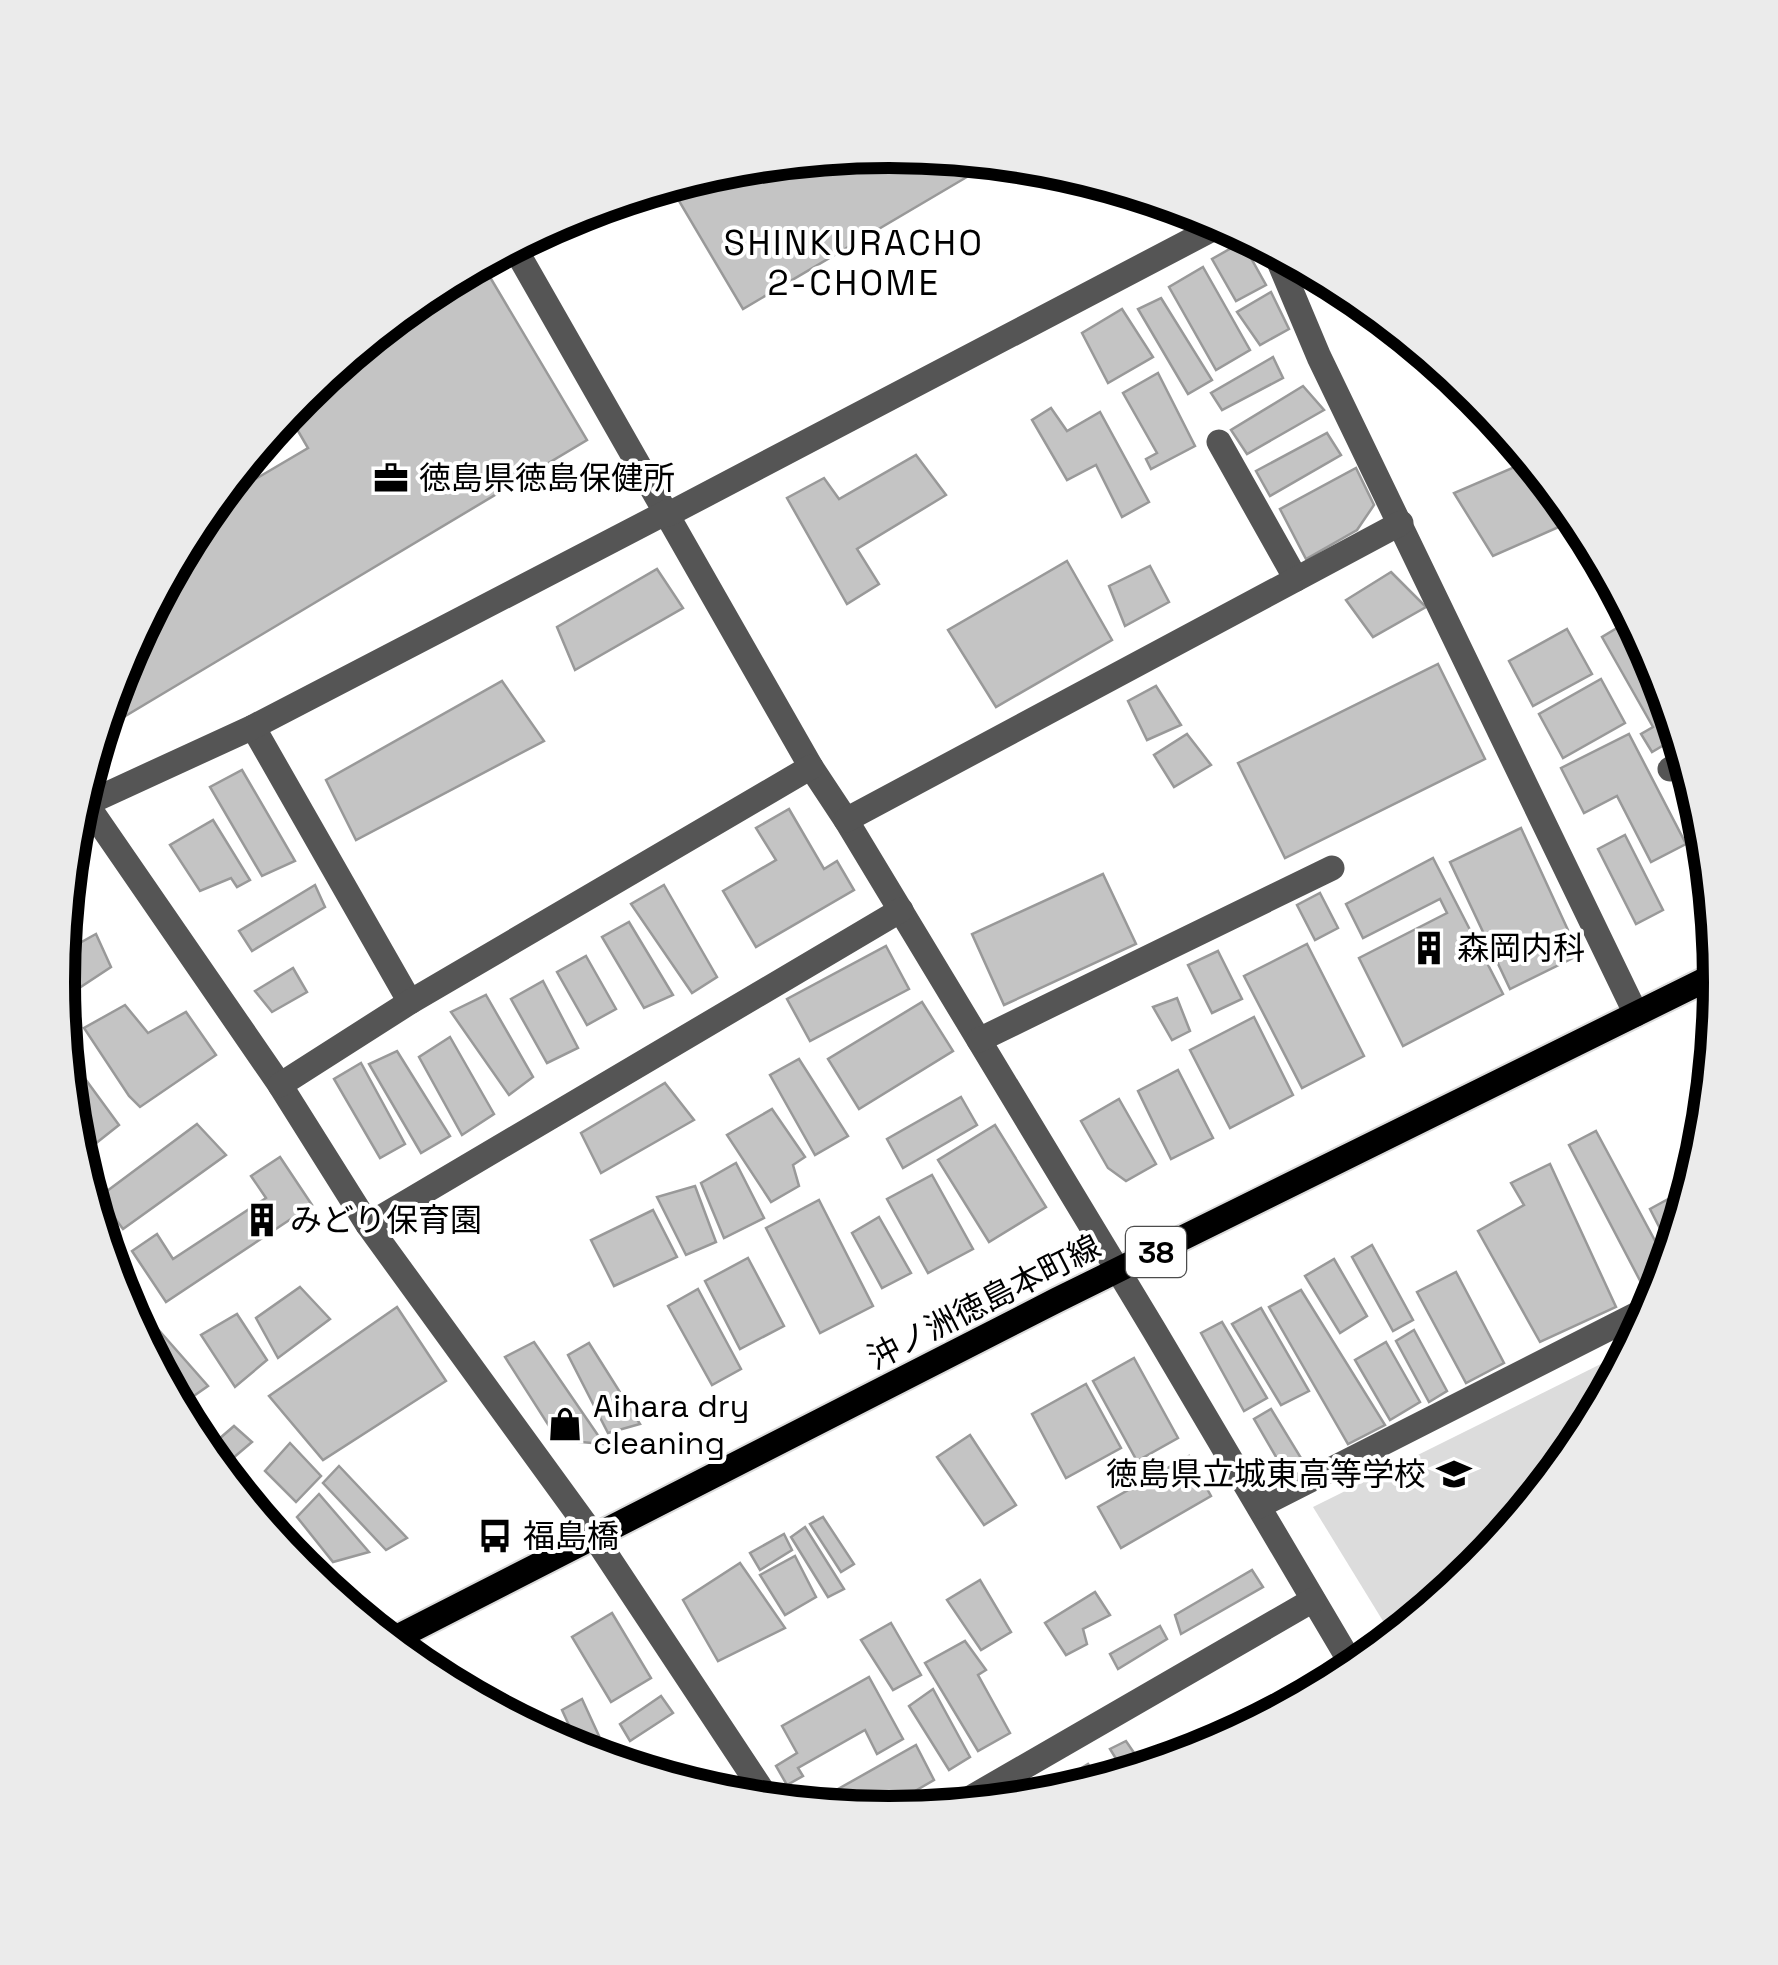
<svg xmlns="http://www.w3.org/2000/svg" width="1778" height="1965" font-family="'Space Grotesk','Noto Sans JP',sans-serif">
	<rect width="100%" height="100%" fill="#fff"/>
	<!-- green -->
	<polygon fill="#dcdcdc" points="1631,1349 1580,1445 1477,1571 1394,1639 1313,1507"/>
	<!-- building -->
	<g fill="#c4c4c4" stroke="#999" stroke-width="2.5">
		<polygon points="890,151 994,161 743,309 669,184 727,167"/>
		<polygon points="1242,242 1266,285 1236,301 1212,259"/>
		<polygon points="481,262 587,440 107,727 104,721 121,664 198,520 208,507 308,448 287,412 301,394 428,291"/>
		<polygon points="1203,267 1250,350 1216,370 1169,287"/>
		<polygon points="1327,278 1351,291 1364,302 1347,313"/>
		<polygon points="1271,292 1289,329 1260,345 1237,312"/>
		<polygon points="1161,298 1212,380 1188,394 1138,309"/>
		<polygon points="1122,309 1153,357 1108,383 1082,333"/>
		<polygon points="1273,357 1283,378 1222,410 1211,393"/>
		<polygon points="1158,373 1195,446 1151,469 1146,459 1157,453 1123,393"/>
		<polygon points="1303,386 1324,410 1247,454 1231,430"/>
		<polygon points="1051,408 1067,431 1100,412 1149,502 1122,517 1096,465 1067,480 1032,420"/>
		<polygon points="1327,433 1341,455 1270,496 1256,471"/>
		<polygon points="916,455 946,495 857,549 879,584 847,604 787,498 824,478 839,499"/>
		<polygon points="1531,460 1579,518 1493,556 1454,493"/>
		<polygon points="1356,468 1374,505 1357,530 1306,559 1280,509"/>
		<polygon points="1067,561 1112,640 996,707 948,630"/>
		<polygon points="1150,566 1169,602 1125,626 1109,586"/>
		<polygon points="657,569 683,608 575,670 557,627"/>
		<polygon points="1391,572 1426,607 1373,637 1346,600"/>
		<polygon points="1622,625 1640,658 1651,653 1657,665 1679,736 1652,752 1641,734 1653,727 1602,637"/>
		<polygon points="1567,629 1592,674 1533,706 1509,661"/>
		<polygon points="1438,664 1485,759 1285,858 1238,763"/>
		<polygon points="1601,679 1625,723 1563,758 1539,714"/>
		<polygon points="502,681 544,741 356,840 326,780"/>
		<polygon points="1156,686 1181,725 1147,740 1128,701"/>
		<polygon points="1187,734 1211,765 1174,787 1154,755"/>
		<polygon points="1629,734 1686,844 1651,862 1617,796 1584,813 1561,768"/>
		<polygon points="242,770 295,861 262,876 210,787"/>
		<polygon points="789,809 824,869 837,861 854,890 756,947 723,891 776,860 756,828"/>
		<polygon points="213,820 250,880 237,887 231,878 200,891 170,845"/>
		<polygon points="1521,828 1573,941 1573,958 1510,989 1450,862"/>
		<polygon points="1625,835 1663,910 1636,924 1598,849"/>
		<polygon points="1433,858 1503,994 1403,1046 1359,958 1447,913 1440,899 1363,938 1346,904"/>
		<polygon points="68,874 82,904 64,916"/>
		<polygon points="1103,874 1136,944 1004,1005 972,934"/>
		<polygon points="315,885 325,907 252,951 239,931"/>
		<polygon points="664,885 717,977 692,993 631,904"/>
		<polygon points="1320,893 1338,928 1315,940 1297,905"/>
		<polygon points="629,922 673,995 644,1008 602,937"/>
		<polygon points="96,934 111,967 64,998 58,989 58,982 60,954"/>
		<polygon points="1307,944 1364,1056 1302,1088 1244,976"/>
		<polygon points="886,946 909,989 810,1041 787,999"/>
		<polygon points="1218,951 1242,999 1212,1013 1188,965"/>
		<polygon points="586,956 616,1009 587,1025 557,972"/>
		<polygon points="293,968 307,992 272,1012 255,991"/>
		<polygon points="543,981 578,1048 547,1063 511,999"/>
		<polygon points="486,995 533,1077 509,1095 451,1012"/>
		<polygon points="1177,998 1190,1031 1172,1040 1153,1007"/>
		<polygon points="922,1002 953,1051 859,1109 828,1059"/>
		<polygon points="125,1005 148,1033 186,1012 216,1055 140,1107 129,1096 84,1028"/>
		<polygon points="1254,1017 1293,1095 1230,1128 1190,1050"/>
		<polygon points="450,1037 494,1114 462,1135 419,1057"/>
		<polygon points="64,1050 119,1125 90,1148 71,1122"/>
		<polygon points="397,1051 450,1136 421,1153 369,1064"/>
		<polygon points="799,1059 848,1136 815,1155 770,1075"/>
		<polygon points="361,1063 405,1144 380,1158 334,1079"/>
		<polygon points="1178,1070 1213,1138 1171,1159 1138,1091"/>
		<polygon points="665,1083 694,1120 601,1173 581,1133"/>
		<polygon points="961,1097 977,1125 903,1168 887,1139"/>
		<polygon points="1119,1099 1156,1164 1126,1181 1108,1168 1081,1121"/>
		<polygon points="772,1109 805,1157 793,1165 799,1186 771,1202 727,1135"/>
		<polygon points="197,1124 226,1155 123,1229 99,1197"/>
		<polygon points="995,1125 1046,1207 989,1242 938,1160"/>
		<polygon points="1596,1131 1668,1265 1663,1282 1646,1292 1569,1145"/>
		<polygon points="280,1157 312,1205 166,1302 132,1251 157,1234 173,1259 266,1198 251,1176"/>
		<polygon points="736,1163 764,1218 724,1238 701,1183"/>
		<polygon points="1550,1164 1616,1307 1540,1342 1478,1231 1524,1205 1511,1183"/>
		<polygon points="932,1175 973,1249 928,1273 887,1199"/>
		<polygon points="695,1186 716,1242 686,1255 657,1197"/>
		<polygon points="1692,1186 1672,1252 1650,1209"/>
		<polygon points="819,1200 873,1306 820,1333 766,1228"/>
		<polygon points="653,1210 677,1257 614,1286 591,1240"/>
		<polygon points="879,1217 911,1273 882,1288 852,1233"/>
		<polygon points="1372,1245 1413,1320 1393,1331 1352,1257"/>
		<polygon points="748,1258 784,1326 740,1349 705,1281"/>
		<polygon points="1334,1259 1367,1316 1340,1333 1305,1276"/>
		<polygon points="1456,1272 1504,1363 1466,1383 1417,1292"/>
		<polygon points="122,1285 143,1306 130,1318 117,1290"/>
		<polygon points="300,1287 330,1319 278,1358 256,1318"/>
		<polygon points="698,1289 741,1369 712,1385 668,1306"/>
		<polygon points="1301,1290 1385,1425 1348,1444 1269,1307"/>
		<polygon points="397,1307 446,1381 323,1460 269,1396"/>
		<polygon points="1261,1308 1309,1391 1281,1405 1232,1324"/>
		<polygon points="237,1314 267,1360 235,1387 201,1335"/>
		<polygon points="1222,1322 1267,1398 1244,1411 1201,1333"/>
		<polygon points="156,1327 208,1386 178,1407 142,1340"/>
		<polygon points="1414,1330 1447,1391 1429,1402 1396,1341"/>
		<polygon points="534,1342 604,1444 558,1440 505,1357"/>
		<polygon points="1386,1342 1420,1402 1390,1420 1355,1360"/>
		<polygon points="589,1343 640,1424 608,1433 568,1355"/>
		<polygon points="1134,1358 1178,1438 1137,1461 1093,1381"/>
		<polygon points="1086,1384 1121,1448 1066,1478 1032,1414"/>
		<polygon points="1271,1409 1301,1458 1283,1469 1254,1419"/>
		<polygon points="234,1426 252,1442 219,1470 204,1452"/>
		<polygon points="970,1435 1016,1505 984,1525 937,1457"/>
		<polygon points="290,1443 321,1476 296,1502 265,1471"/>
		<polygon points="1189,1456 1211,1496 1121,1548 1098,1507"/>
		<polygon points="339,1466 407,1538 386,1550 323,1483"/>
		<polygon points="240,1480 318,1566 307,1575 233,1487"/>
		<polygon points="319,1494 369,1552 333,1562 297,1517"/>
		<polygon points="823,1517 854,1564 841,1572 810,1524"/>
		<polygon points="805,1527 844,1589 828,1597 791,1537"/>
		<polygon points="784,1534 792,1550 760,1570 750,1553"/>
		<polygon points="795,1556 816,1597 785,1615 760,1575"/>
		<polygon points="740,1563 785,1628 718,1661 683,1600"/>
		<polygon points="1252,1570 1263,1587 1181,1634 1175,1615"/>
		<polygon points="980,1580 1011,1632 981,1650 947,1600"/>
		<polygon points="1095,1592 1110,1615 1083,1629 1087,1644 1066,1655 1045,1623"/>
		<polygon points="612,1613 651,1678 611,1702 572,1637"/>
		<polygon points="891,1623 921,1675 893,1690 861,1640"/>
		<polygon points="1160,1626 1167,1639 1118,1669 1110,1654"/>
		<polygon points="965,1641 986,1670 978,1675 1010,1733 978,1751 925,1663"/>
		<polygon points="869,1677 903,1739 877,1754 865,1730 798,1768 803,1776 787,1785 776,1766 797,1753 782,1726"/>
		<polygon points="933,1689 970,1757 949,1770 909,1706"/>
		<polygon points="661,1696 673,1713 630,1741 620,1724"/>
		<polygon points="582,1699 599,1736 579,1747 562,1710"/>
		<polygon points="1188,1738 1197,1754 1126,1775 1110,1749 1126,1741 1141,1763"/>
		<polygon points="916,1745 934,1780 877,1813 808,1806"/>
		<polygon points="1088,1764 1100,1783 1051,1798 1030,1800"/>
	</g>
	<g fill="none" stroke-linecap="round" stroke-linejoin="round">
		<!-- major casing -->
		<g stroke="#dbdbdb" stroke-width="29">
			<polyline id="major" points="388,1642 1057,1300 1719,973"/>
		</g>
		<!-- minor -->
		<g stroke="#555" stroke-width="25">
			<polyline points="513,245 811,767 846,820 1154,1330 1355,1670"/>
			<polyline points="1274,250 1319,357 1636,1014"/>
			<polyline points="1219,442 1296,579"/>
			<polyline points="253,727 410,1002"/>
			<polyline points="1670,769 1687,761"/>
			<polyline points="81,796 280,1085 368,1225 594,1536 770,1802"/>
			<polyline points="77,808 253,727 667,512 669,514 1224,223"/>
			<polyline points="846,820 1401,523"/>
			<polyline points="979,1040 1332,868"/>
			<polyline points="280,1085 410,1002 811,767"/>
			<polyline points="368,1225 901,910"/>
			<polyline points="1259,1506 1655,1305"/>
			<polyline points="953,1808 1313,1600"/>
		</g>
		<!-- major -->
		<use href="#major" stroke="#000" stroke-width="25"/>
	</g>
	<!-- icons -->
	<defs>
		<g id="office-bare" transform="scale(2.7)"><path d="M-6-3h4V-5.5h4V-3h4V5H-6ZM-1-4.5V-3h2v-1.5ZM-6 0V1H6V0Z" fill="#000" stroke="#fff" stroke-width="2.5" paint-order="stroke"/></g>
		<g id="building-bare" transform="scale(2.7)"><path d="M-4-6H4V6H1V3H-1V6H-4ZM-2.5-4.3h1.7v1.8h-1.7ZM.8-4.3h1.7v1.8H.8ZM-2.5-1h1.7V.8h-1.7ZM.8-1h1.7V.8H.8Z" fill="#000" stroke="#fff" stroke-width="2.5" paint-order="stroke"/></g>
		<g id="shop-bare" transform="scale(2.7)"><path d="M-5-2.5h2.3a2.7 3.5 0 0 1 5.4 0H5L5.5 6h-11ZM-1.5-2.5h3a1.5 2.3 0 0 0-3 0Z" fill="#000" stroke="#fff" stroke-width="2.5" paint-order="stroke"/></g>
		<g id="school-bare" transform="scale(2.7)"><path d="M0-5L7-2L0 1L-7-2ZM-4 1L0 2.5L4 1V4Q0 6-4 4Z" fill="#000" stroke="#fff" stroke-width="2.5" paint-order="stroke"/></g>
		<g id="bus-bare" transform="scale(2.7)"><path d="M-5-6H5V4H4V6H2V4H-2V6H-4V4H-5ZM-3.5-4V0h7V-4ZM-3.5 1.2v1.5H-2V1.2ZM2 1.2v1.5H3.5V1.2Z" fill="#000" stroke="#fff" stroke-width="2.5" paint-order="stroke"/></g>
	</defs>
	<g fill-rule="evenodd">
		<use href="#office-bare" x="391" y="478"/>
		<use href="#building-bare" x="1429" y="948"/>
		<use href="#building-bare" x="262" y="1220"/>
		<use href="#shop-bare" x="565" y="1424"/>
		<use href="#school-bare" x="1454" y="1474"/>
		<use href="#bus-bare" x="495" y="1536"/>
	</g>
	<g text-anchor="middle" dominant-baseline="central" stroke-width="8" stroke-linejoin="round" paint-order="stroke">
		<!-- shield labels -->
		<rect fill="#fff" stroke="#4c4c4c" stroke-width="2.5" x="1126" y="1227" width="60" height="50" rx="8"/>
		<g font-size="30" font-weight="bold" fill="#000">
			<text x="1156" y="1252">38</text>
		</g>
		<!-- poi labels -->
		<g font-size="32" fill="#000" stroke="#fff" text-anchor="start">
			<text x="419" y="478">徳島県徳島保健所</text>
			<text x="1457" y="948">森岡内科</text>
			<text x="290" y="1220">みどり保育園</text>
			<text x="593" y="1406">Aihara dry<tspan x="593" dy="37">cleaning</tspan></text>
			<text x="1426" y="1474" text-anchor="end">徳島県立城東高等学校</text>
			<text x="523" y="1536">福島橋</text>
		</g>
		<!-- street labels -->
		<g font-size="32" fill="#000" stroke="#fff">
			<text transform="translate(984 1302) rotate(-27)">沖ノ洲徳島本町線</text>
		</g>
		<!-- neighbourhood labels -->
		<g font-size="35" letter-spacing="2.5" fill="#000" stroke="#fff">
			<text x="854" y="243">SHINKURACHO<tspan x="854" dy="40">2-CHOME</tspan></text>
		</g>
	</g>
	<!-- crop -->
	<path d="M0 0H1778V1965H0ZM75 982a814 814 0 1 1 1628 0a814 814 0 1 1-1628 0Z" fill="#ebebeb" fill-rule="evenodd"/>
	<path fill="none" stroke="#000" stroke-width="12" d="M75 982a814 814 0 1 1 1628 0a814 814 0 1 1-1628 0Z"/>
</svg>
